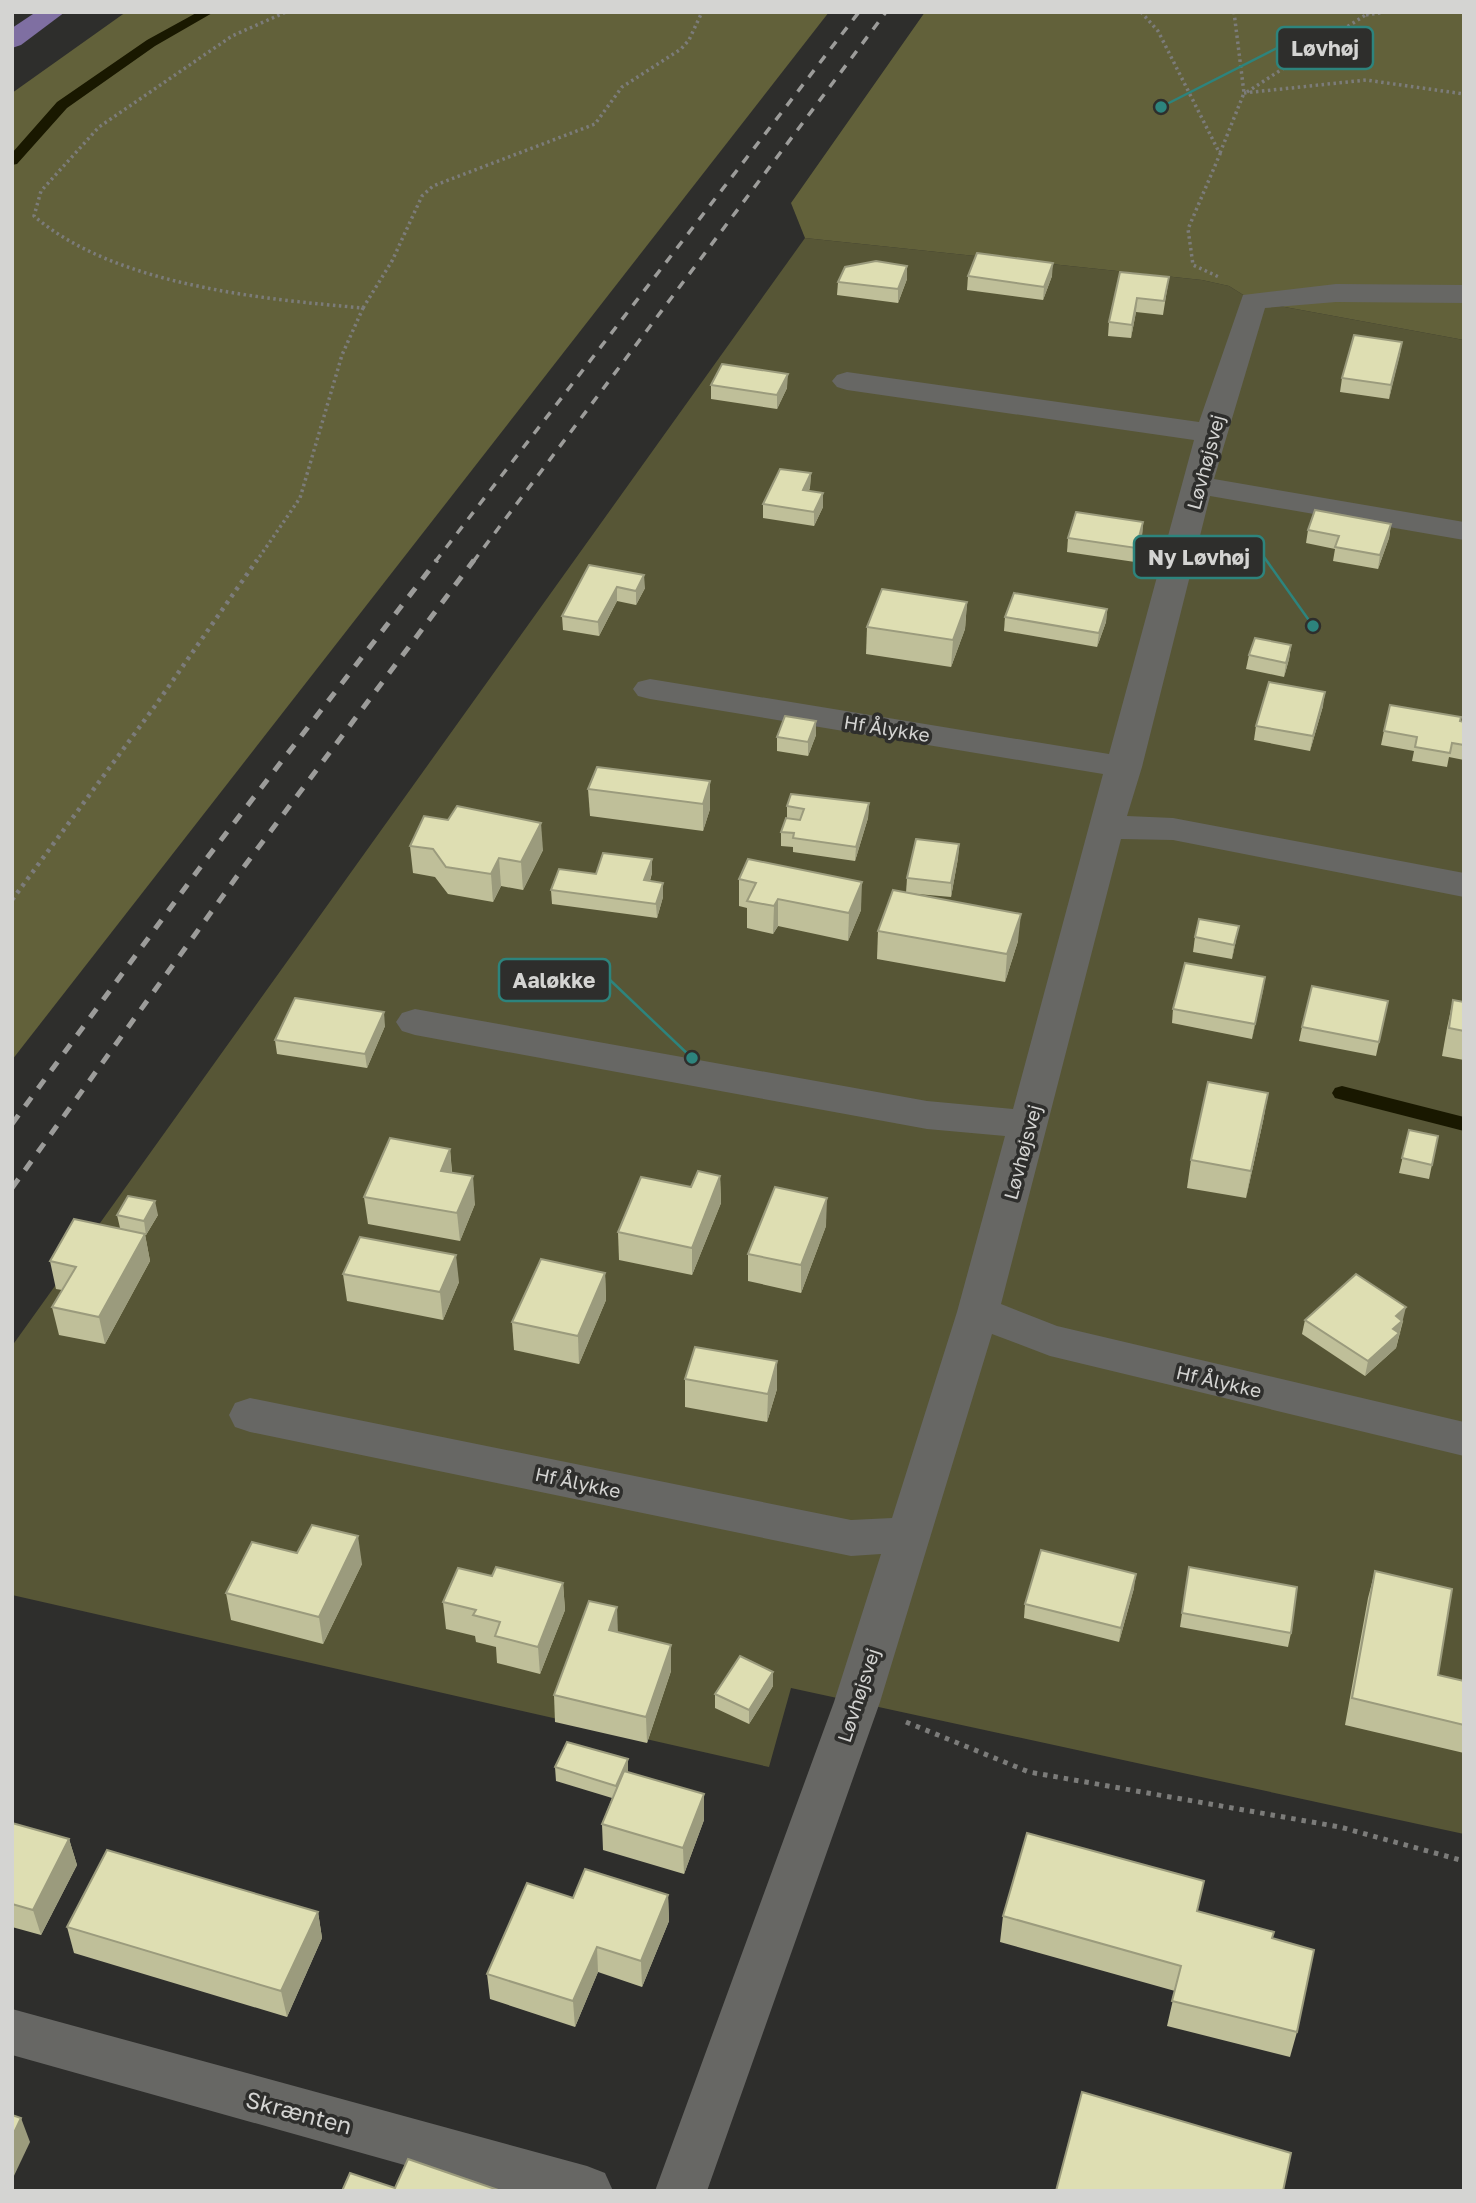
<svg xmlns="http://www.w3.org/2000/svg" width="1476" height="2203" font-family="'Golos Text',sans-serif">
	<rect width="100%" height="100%" fill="#2e2e2c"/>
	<!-- green -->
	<polygon fill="#575636" points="805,238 1202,280 1229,286 1253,301 1464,340 1464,1834 791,1688 769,1767 12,1595 12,1346"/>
	<!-- forest -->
	<g fill="#62613a">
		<polygon points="126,12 829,12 12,1060 12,93"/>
		<polygon points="925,12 1464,12 1464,340 1253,301 1229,286 1202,280 805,238 791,203"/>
	</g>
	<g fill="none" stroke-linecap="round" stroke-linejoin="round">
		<!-- stream -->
		<g fill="#191800" fill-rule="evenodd">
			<polygon points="198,12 214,12 155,46 67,108 17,164 12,165 12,153 57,102 147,40"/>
			<polygon points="1342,1086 1464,1117 1464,1131 1335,1098 1332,1093 1335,1088"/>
		</g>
		<!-- path-far2 -->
		<g stroke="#7c7c7a" stroke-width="3.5" stroke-dasharray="2.5 3.5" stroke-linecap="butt">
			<polyline points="1141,12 1158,31 1220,154 1188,229 1193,265 1221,278"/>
			<polyline points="1366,15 1386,12"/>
			<polyline points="1247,92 1370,12"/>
			<polyline points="1244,93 1366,80 1464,94"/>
			<polyline points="1220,153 1244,93 1234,12"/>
			<polyline points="363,308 392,261 422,196 433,186 595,124 622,87 681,49 689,40 702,12"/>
			<path d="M 256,562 L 300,498 L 342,355 L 363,308 C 261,299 114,285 34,216 L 41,191 L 99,127 L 232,36 L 286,12"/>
		</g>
		<!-- path-far1 -->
		<polyline stroke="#7c7c7a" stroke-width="4.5" stroke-dasharray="3.5 5" stroke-linecap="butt" points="12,900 155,706 257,560"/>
		<!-- path -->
		<polyline stroke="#7c7c7a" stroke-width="5" stroke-dasharray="4.5 6" stroke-linecap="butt" points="906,1722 1029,1772 1340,1827 1464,1861"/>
		<!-- minor -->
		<g fill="#676764" fill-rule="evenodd">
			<polygon points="1336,284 1464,285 1464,303 1336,302 1265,308 1214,479 1464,522 1464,540 1210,496 1142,767 1127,816 1173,818 1464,873 1464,897 1173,840 1121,839 1001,1304 1057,1326 1464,1422 1464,1456 1050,1356 992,1334 880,1702 707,2191 655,2191 834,1702 881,1554 851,1556 250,1432 235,1427 229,1415 235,1403 250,1398 851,1520 892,1518 957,1312 1005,1136 927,1129 415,1035 402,1031 396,1022 402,1013 415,1009 927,1101 1013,1109 1103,774 650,699 638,696 633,689 638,682 650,679 1109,754 1194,440 847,390 837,387 832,381 837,375 847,372 1199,422 1243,295"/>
			<polygon points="12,2009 587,2166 605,2173 613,2191 497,2191 12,2055"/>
		</g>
		<!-- major -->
		<polygon fill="#7f6fa2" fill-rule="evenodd" points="36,12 65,12 21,45 12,48 12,28"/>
		<!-- rail-far1 -->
		<g stroke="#9c9c9a" stroke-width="3.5" stroke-dasharray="9 9" stroke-linecap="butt">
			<polyline points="435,562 859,12"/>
			<polyline points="473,562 886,12"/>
		</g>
		<!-- rail -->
		<g stroke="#9c9c9a" stroke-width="5" stroke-dasharray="11 11" stroke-linecap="butt">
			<polyline points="12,1124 207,858 437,560"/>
			<polyline points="12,1188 243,868 474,560"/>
		</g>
	</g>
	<!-- wall -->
	<g fill="#bfbf99">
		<polygon points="907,266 907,279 898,303 837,295 838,282"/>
		<polygon points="1120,272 1169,277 1163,315 1136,312 1131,338 1108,336 1109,322"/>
		<polygon points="968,276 1052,276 1043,300 967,290"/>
		<polygon points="1402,342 1389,399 1340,392 1342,378"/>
		<polygon points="711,385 787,388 777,409 711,399"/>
		<polygon points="811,473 810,487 809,491 823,507 814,526 763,518 763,504"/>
		<polygon points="1143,522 1142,536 1135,562 1067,552 1068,538"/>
		<polygon points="1391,524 1389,538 1378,569 1333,561 1335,549 1306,543 1308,530"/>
		<polygon points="589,565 645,588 636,605 617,601 599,636 563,630 562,616"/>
		<polygon points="967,602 965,629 951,667 866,654 867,627"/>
		<polygon points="1107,609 1106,622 1097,647 1004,631 1005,617"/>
		<polygon points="1291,645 1289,659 1284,677 1246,669 1249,655"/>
		<polygon points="1323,706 1310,751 1254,740 1256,726"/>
		<polygon points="816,721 816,735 808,756 777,751 777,737"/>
		<polygon points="1460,721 1464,722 1464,760 1449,757 1447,767 1412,761 1414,751 1381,745 1384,731"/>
		<polygon points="710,781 710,809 703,831 590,816 588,789"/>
		<polygon points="869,803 868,818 855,861 793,852 793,847 781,846 781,832 787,818 787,806"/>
		<polygon points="959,844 958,858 951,897 906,893 907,878"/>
		<polygon points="410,846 543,850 523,890 501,886 493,902 448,894 435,877 413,873"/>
		<polygon points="652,873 650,881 663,883 663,897 657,918 552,904 551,890 596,874"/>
		<polygon points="739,879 861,910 848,941 778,926 773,934 747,928 747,908 739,906"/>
		<polygon points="878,931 1018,941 1005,982 877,959"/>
		<polygon points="1195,937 1236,940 1232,959 1193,952"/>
		<polygon points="1265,977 1252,1039 1172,1023 1173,1009"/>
		<polygon points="1453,1000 1464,1002 1464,1060 1442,1056 1447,1028"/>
		<polygon points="1388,1001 1376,1056 1299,1041 1302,1027"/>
		<polygon points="385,1026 367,1068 277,1054 275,1040"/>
		<polygon points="1268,1093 1263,1121 1246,1198 1187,1188 1191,1160"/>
		<polygon points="1409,1130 1438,1136 1429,1179 1399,1173"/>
		<polygon points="450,1149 452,1172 475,1204 460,1241 368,1224 364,1197"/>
		<polygon points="720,1176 721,1203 692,1275 619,1260 618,1232 691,1187"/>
		<polygon points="117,1215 158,1215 146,1235 145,1235 150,1261 105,1344 59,1335 52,1307 62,1290 56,1289 50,1261 120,1228"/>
		<polygon points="826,1226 801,1293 748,1281 748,1254"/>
		<polygon points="605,1273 606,1300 579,1364 514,1350 512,1322"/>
		<polygon points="343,1274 459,1282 443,1320 347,1301"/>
		<polygon points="1305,1320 1403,1321 1396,1348 1365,1376 1302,1334"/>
		<polygon points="777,1361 777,1389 767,1422 685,1407 685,1379"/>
		<polygon points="297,1553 362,1564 323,1644 231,1620 226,1593"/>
		<polygon points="1189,1567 1291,1633 1288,1647 1180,1627"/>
		<polygon points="1375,1571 1438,1675 1464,1681 1464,1753 1345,1725 1368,1598"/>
		<polygon points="492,1576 563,1583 565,1610 540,1674 497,1663 496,1647 476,1642 475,1636 446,1629 443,1602"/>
		<polygon points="1134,1588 1119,1642 1024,1618 1025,1604"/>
		<polygon points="618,1632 671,1645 671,1671 647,1743 555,1722 554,1695"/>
		<polygon points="773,1686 749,1724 715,1708 715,1694"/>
		<polygon points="628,1759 628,1772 704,1794 704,1820 684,1874 603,1850 602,1824 612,1798 556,1781 555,1767"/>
		<polygon points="12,1823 69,1839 77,1865 41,1935 12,1927"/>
		<polygon points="668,1895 669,1921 642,1987 598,1972 575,2027 490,1999 487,1974 573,1898"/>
		<polygon points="1198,1911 1272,1938 1297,2032 1290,2057 1167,2026 1175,1991 1000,1942 1003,1916"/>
		<polygon points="318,1912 322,1938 287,2017 74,1953 67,1927"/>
	</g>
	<!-- shaded-wall -->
	<g fill="#9b9b7d">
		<polygon points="1053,263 1052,276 1043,300 1044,287"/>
		<polygon points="907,266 907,279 898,303 898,289"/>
		<polygon points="1137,298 1136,312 1131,338 1132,325"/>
		<polygon points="1402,342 1400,355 1389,399 1391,385"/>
		<polygon points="788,374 787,388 777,409 777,395"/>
		<polygon points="811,473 810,487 803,503 803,490"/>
		<polygon points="823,493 823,507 814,526 814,512"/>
		<polygon points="1143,522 1142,536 1135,562 1136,548"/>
		<polygon points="1391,524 1389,538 1378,569 1380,555"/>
		<polygon points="644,575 645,588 636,605 636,591"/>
		<polygon points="617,587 617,601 599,636 598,622"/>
		<polygon points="967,602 965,629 951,667 953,640"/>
		<polygon points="1107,609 1106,622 1097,647 1099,633"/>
		<polygon points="1291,645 1289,659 1284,677 1286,663"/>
		<polygon points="1325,692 1323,706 1310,751 1313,736"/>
		<polygon points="816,721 816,735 808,756 808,742"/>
		<polygon points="710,781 710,809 703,831 703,804"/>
		<polygon points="869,803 868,818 855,861 856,847"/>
		<polygon points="541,823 543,850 523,890 521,862"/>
		<polygon points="959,844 958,858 951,897 951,883"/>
		<polygon points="499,858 501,886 493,902 491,874"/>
		<polygon points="652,859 652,873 645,895 644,880"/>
		<polygon points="862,882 861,910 848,941 849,913"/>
		<polygon points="663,883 663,897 657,918 656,904"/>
		<polygon points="778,899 778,926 773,934 774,906"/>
		<polygon points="1021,914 1018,941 1005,982 1007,954"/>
		<polygon points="1239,926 1236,940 1232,959 1234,945"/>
		<polygon points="1265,977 1263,991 1252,1039 1255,1024"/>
		<polygon points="384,1012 385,1026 367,1068 365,1054"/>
		<polygon points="1268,1093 1263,1121 1246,1198 1251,1171"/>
		<polygon points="450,1149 452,1176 441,1171"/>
		<polygon points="473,1176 475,1204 460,1241 457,1213"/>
		<polygon points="720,1176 721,1203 692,1275 692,1248"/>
		<polygon points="827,1198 826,1226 801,1293 801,1265"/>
		<polygon points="155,1201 158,1215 146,1235 144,1221"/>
		<polygon points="145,1234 150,1261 105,1344 99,1317"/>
		<polygon points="456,1255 459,1282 443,1320 440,1292"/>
		<polygon points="605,1273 606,1300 579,1364 578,1336"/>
		<polygon points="1406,1307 1396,1348 1365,1376 1368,1361 1396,1316"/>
		<polygon points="777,1361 777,1389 767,1422 768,1394"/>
		<polygon points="358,1536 362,1564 323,1644 319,1617"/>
		<polygon points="1136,1574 1134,1588 1119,1642 1121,1628"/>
		<polygon points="563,1583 565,1610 540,1674 538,1647"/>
		<polygon points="617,1607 618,1634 609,1630"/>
		<polygon points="671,1645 671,1671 647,1743 646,1717"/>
		<polygon points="773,1672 773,1686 749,1724 749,1710"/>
		<polygon points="628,1759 628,1773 617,1800 616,1786"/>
		<polygon points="704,1794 704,1820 684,1874 683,1848"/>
		<polygon points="69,1839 77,1865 41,1935 33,1910"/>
		<polygon points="668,1895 669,1921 642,1987 641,1961"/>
		<polygon points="318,1912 322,1938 287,2017 281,1991"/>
		<polygon points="597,1947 598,1972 575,2027 573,2001"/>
		<polygon points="21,2118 30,2142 12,2180 12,2137"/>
	</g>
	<!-- building -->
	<g fill="#dedeb2" stroke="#9b9b7d" stroke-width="2">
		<polygon points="977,253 1053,263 1044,287 968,276"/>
		<polygon points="876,261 907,266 898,289 838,282 845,267"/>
		<polygon points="1120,272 1169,277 1164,301 1137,298 1132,325 1109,322"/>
		<polygon points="1354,335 1402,342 1391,385 1342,378"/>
		<polygon points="722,364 788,374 777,395 711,385"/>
		<polygon points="780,469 811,473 803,490 823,493 814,512 763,504"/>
		<polygon points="1315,510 1391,524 1380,555 1335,547 1339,536 1308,530"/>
		<polygon points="1076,512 1143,522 1136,548 1068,538"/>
		<polygon points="589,565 644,575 636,591 617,587 598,622 562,616"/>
		<polygon points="882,589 967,602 953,640 867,627"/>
		<polygon points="1014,593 1107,609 1099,633 1005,617"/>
		<polygon points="1255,638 1291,645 1286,663 1249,655"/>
		<polygon points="1269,682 1325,692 1313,736 1256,726"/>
		<polygon points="1390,705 1461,717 1460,721 1464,722 1464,745 1452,743 1450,753 1415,747 1417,737 1384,731"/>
		<polygon points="785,716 816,721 808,742 777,737"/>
		<polygon points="597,767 710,781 703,804 588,789"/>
		<polygon points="791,794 869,803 856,847 793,838 794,833 781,832 786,818 800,820 804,809 787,806"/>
		<polygon points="457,806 541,823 521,862 499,858 491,874 446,867 433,849 410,846 424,816 448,820"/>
		<polygon points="916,839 959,844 951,883 907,878"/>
		<polygon points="603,853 652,859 644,880 663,883 656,904 551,890 559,869 596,874"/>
		<polygon points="748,859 862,882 849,913 778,899 774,906 747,901 756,883 739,879"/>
		<polygon points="893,890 1021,914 1007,954 878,931"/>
		<polygon points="1199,919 1239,926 1234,945 1195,937"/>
		<polygon points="1185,963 1265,977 1255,1024 1173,1009"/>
		<polygon points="1312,986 1388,1001 1379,1042 1302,1027"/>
		<polygon points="295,998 384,1012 365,1054 275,1040"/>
		<polygon points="1453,1000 1464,1002 1464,1031 1449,1028"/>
		<polygon points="1208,1082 1268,1093 1251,1171 1191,1160"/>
		<polygon points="1409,1130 1438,1136 1432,1165 1402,1158"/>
		<polygon points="390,1138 450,1149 441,1171 473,1176 457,1213 364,1197"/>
		<polygon points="698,1171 720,1176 692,1248 618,1232 641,1177 691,1187"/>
		<polygon points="775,1187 827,1198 801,1265 748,1254"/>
		<polygon points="128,1196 155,1201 144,1221 117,1215"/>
		<polygon points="74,1219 145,1234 99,1317 52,1307 76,1267 50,1261"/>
		<polygon points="360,1237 456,1255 440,1292 343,1274"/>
		<polygon points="541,1259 605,1273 578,1336 512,1322"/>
		<polygon points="1356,1274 1406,1307 1396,1316 1402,1321 1393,1329 1399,1333 1368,1361 1305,1320"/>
		<polygon points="695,1347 777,1361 768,1394 685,1379"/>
		<polygon points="312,1525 358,1536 319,1617 226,1593 252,1542 297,1553"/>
		<polygon points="1041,1550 1136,1574 1121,1628 1025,1604"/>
		<polygon points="496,1567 563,1583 538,1647 495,1636 500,1622 473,1615 476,1610 443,1602 458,1568 492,1576"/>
		<polygon points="1189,1567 1297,1587 1291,1633 1182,1613"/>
		<polygon points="1375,1571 1452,1589 1438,1675 1464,1681 1464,1725 1352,1698"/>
		<polygon points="589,1601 617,1607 609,1630 671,1645 646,1717 554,1695"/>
		<polygon points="740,1656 773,1672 749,1710 715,1694"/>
		<polygon points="567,1742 628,1759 616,1786 555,1767"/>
		<polygon points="624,1771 704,1794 683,1848 602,1824"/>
		<polygon points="12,1823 69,1839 33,1910 12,1904"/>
		<polygon points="1027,1833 1204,1881 1197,1911 1274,1932 1272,1938 1314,1950 1297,2032 1172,2001 1181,1966 1003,1916"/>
		<polygon points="107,1850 318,1912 281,1991 67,1927"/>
		<polygon points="585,1869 668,1895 641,1961 597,1947 573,2001 487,1974 527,1883 573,1898"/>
		<polygon points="1082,2092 1291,2153 1283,2191 1056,2191"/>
		<polygon points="12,2115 21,2118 12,2137"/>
		<polygon points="408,2159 501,2191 342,2191 350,2173 395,2188"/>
	</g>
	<g text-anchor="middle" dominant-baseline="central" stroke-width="7" stroke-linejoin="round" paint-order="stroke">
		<!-- street labels -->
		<g font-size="19" fill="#d4d4d2" stroke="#2e2e2c">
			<text transform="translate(1205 462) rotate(-75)">Løvhøjsvej</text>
			<text transform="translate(887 728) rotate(9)">Hf Ålykke</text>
			<text transform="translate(1022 1152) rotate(-75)">Løvhøjsvej</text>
			<text transform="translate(1219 1381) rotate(13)">Hf Ålykke</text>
			<text transform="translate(578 1482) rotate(12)">Hf Ålykke</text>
			<text transform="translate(858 1695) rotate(-72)">Løvhøjsvej</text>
		</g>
		<!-- near-street labels -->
		<g font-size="23" fill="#d4d4d2" stroke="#2e2e2c">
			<text transform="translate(299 2112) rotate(15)">Skrænten</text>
		</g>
	</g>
	<!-- callouts -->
	<path fill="none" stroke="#2d847d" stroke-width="2.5" d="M1161 107L1277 48M1313 626L1264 557M692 1058L610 980"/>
	<g fill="#2d847d" stroke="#2e2e2c" stroke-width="2.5">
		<circle cx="1161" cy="107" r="7"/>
		<circle cx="1313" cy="626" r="7"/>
		<circle cx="692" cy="1058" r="7"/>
	</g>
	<g fill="#2e2e2c" stroke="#2d847d" stroke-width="2.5">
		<rect x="1277" y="27" width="96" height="42" rx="7"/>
		<rect x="1134" y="536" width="130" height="42" rx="7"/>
		<rect x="499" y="959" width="111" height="42" rx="7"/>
	</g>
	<g font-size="21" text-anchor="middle" font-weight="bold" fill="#d4d4d2">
		<text x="1325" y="56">Løvhøj</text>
		<text x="1199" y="565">Ny Løvhøj</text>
		<text x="554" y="988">Aaløkke</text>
	</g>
	<!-- border -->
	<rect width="1476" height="2203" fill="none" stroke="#d4d4d2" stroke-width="28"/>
</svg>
